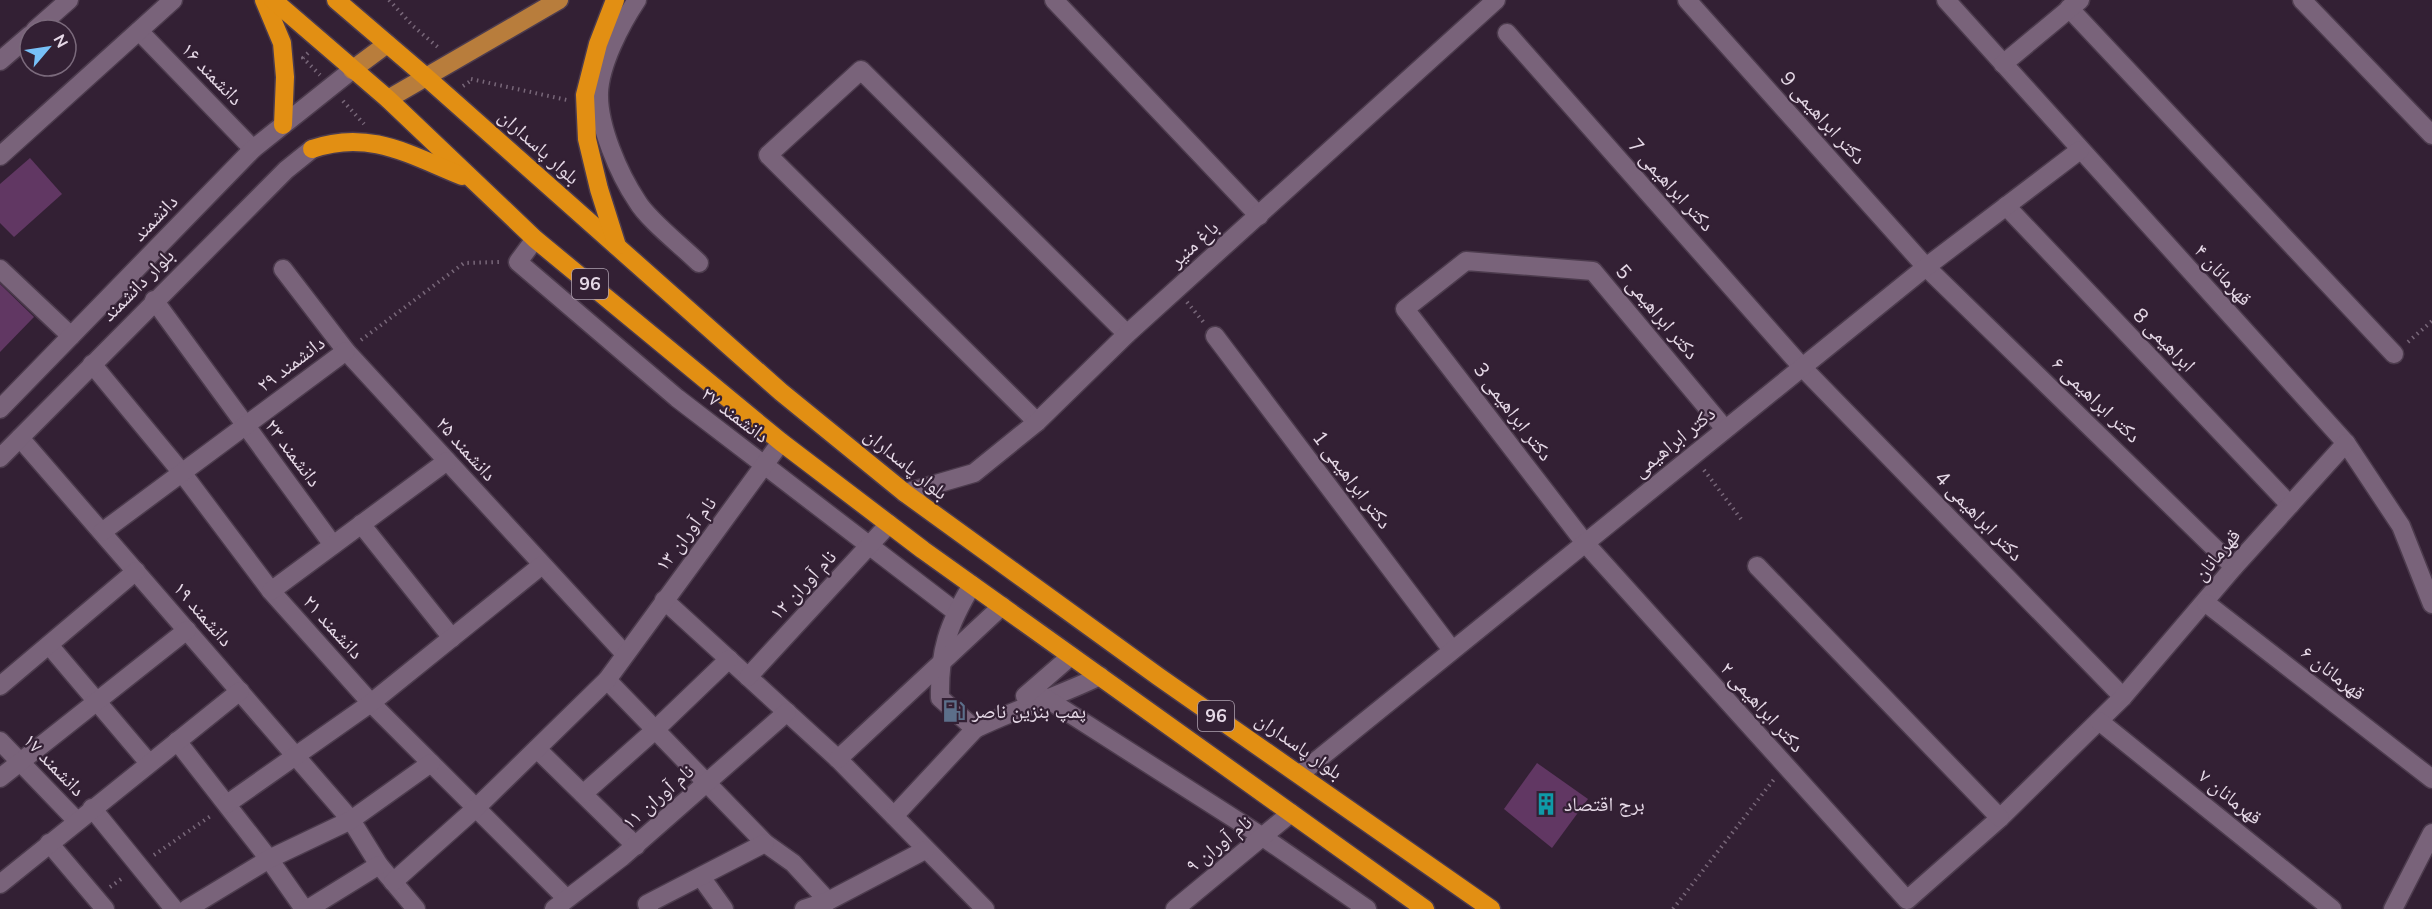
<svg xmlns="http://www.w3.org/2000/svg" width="2432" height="909" font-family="'Nunito Sans','Noto Naskh Arabic',sans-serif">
	<rect width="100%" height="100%" fill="#332034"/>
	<!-- building -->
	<g fill="#613763">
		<polygon points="30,158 62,194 14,237 0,223 0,184"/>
		<polygon points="0,284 34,317 0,352"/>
		<polygon points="1537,763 1588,799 1552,848 1504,809"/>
	</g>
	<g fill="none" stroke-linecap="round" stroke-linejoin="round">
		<!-- minor casing -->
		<g stroke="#4c3b4d" stroke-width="21">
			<g id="minor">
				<path d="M 637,0 C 621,24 600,64 599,93 C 598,126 619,174 637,201 C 648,220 682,246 699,263"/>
				<polyline points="1054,0 1259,216"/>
				<polyline points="1687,0 1926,267 2234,567"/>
				<polyline points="1946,0 2346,443 2401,526 2432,604"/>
				<polyline points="2302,0 2432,135"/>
				<polyline points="2069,8 2394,354"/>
				<polyline points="35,30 69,0"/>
				<polyline points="139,31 253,149"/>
				<polyline points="1507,33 1802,367 2123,697"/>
				<polyline points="0,61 30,35"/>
				<polyline points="2003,64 2080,0"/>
				<polyline points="0,156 173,0"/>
				<polyline points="2006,206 2290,505"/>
				<polyline points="535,239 518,262 677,398 956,612"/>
				<polyline points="0,269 71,336"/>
				<polyline points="283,269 346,351 624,653"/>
				<polyline points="154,300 333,545"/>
				<polyline points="1215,336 1452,650"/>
				<polyline points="92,364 183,474 271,591 371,703 566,898"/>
				<polyline points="0,409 253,149 352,70"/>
				<polyline points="1037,422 768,155 861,70 1127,334"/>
				<polyline points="1725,429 1593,271 1466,261 1405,309 1585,543 1907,900 2000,818 2123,697 2234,567 2346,443"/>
				<polyline points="20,438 351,820 379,865 416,909"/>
				<polyline points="0,458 286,170 312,149"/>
				<polyline points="905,493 974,473 1037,422 1127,334 1496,0"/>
				<polyline points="361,524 452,638"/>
				<polyline points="102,532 346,351"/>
				<polyline points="1757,566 2000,818"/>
				<path d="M 972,585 C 948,625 939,651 940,698 L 975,729 C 1016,709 1059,696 1100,676"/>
				<polyline points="271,591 447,461"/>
				<polyline points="664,600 838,759 985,909"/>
				<polyline points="2206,603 2432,779"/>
				<polyline points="49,645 149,763"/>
				<polyline points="748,677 889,524"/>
				<polyline points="607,680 765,843 793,863 828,901"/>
				<polyline points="0,686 136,571"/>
				<polyline points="1033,690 1263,837 1367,909"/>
				<polyline points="1025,696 1071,656"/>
				<polyline points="2099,721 2332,909"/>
				<polyline points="0,741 76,820"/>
				<polyline points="177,741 269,859 304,909"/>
				<polyline points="537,749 636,846"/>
				<polyline points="838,759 1002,606"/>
				<polyline points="1300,774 1926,267 2080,150"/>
				<polyline points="0,778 187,630"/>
				<polyline points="583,794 655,730 729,659"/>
				<polyline points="227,804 371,703 542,565"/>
				<polyline points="92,808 174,909"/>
				<polyline points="894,816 975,729 984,723"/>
				<polyline points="49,843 105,909"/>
				<polyline points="701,877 724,909"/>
				<polyline points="393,882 476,808 607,680 781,442"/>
				<polyline points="0,884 240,691"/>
				<polyline points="187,909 269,859 351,820 431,763"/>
				<polyline points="308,909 379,865"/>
				<polyline points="554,909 622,857 787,712"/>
				<polyline points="649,909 647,904 765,843"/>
				<polyline points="804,909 828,901 925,850"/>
				<polyline points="1175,909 1291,813"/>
				<polyline points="2393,909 2432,833"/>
			</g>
		</g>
		<!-- major casing -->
		<g stroke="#4c3b4d" stroke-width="21">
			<g id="major">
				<polyline points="352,70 387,44"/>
				<polyline points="388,99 559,0"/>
			</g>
		</g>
		<!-- highway casing -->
		<g stroke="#4c3b4d" stroke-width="21">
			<g id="highway">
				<polyline points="264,0 282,43 285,77 283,125"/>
				<polyline points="273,0 388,99 535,239 781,442 923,550 1425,909"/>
				<polyline points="336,0 426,77 781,392 905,493 1159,677 1491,909"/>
				<polyline points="615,0 598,44 585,95 587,139 599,189 617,246"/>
				<path d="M 312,149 C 369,129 410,155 462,176"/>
			</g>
		</g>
		<!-- path -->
		<g stroke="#786779" stroke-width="4" stroke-dasharray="1.5 4.5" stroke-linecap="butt">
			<polyline points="389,0 413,26 440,49"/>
			<polyline points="308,53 303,58 320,75"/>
			<polyline points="471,79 567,100"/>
			<polyline points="463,86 472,80"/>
			<polyline points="343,101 364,124"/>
			<polyline points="1187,302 1205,324"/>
			<polyline points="361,340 464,263 499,262"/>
			<polyline points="2408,342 2432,321"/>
			<polyline points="1704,470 1741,519"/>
			<polyline points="154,855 212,815"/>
			<polyline points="110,887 124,877"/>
			<polyline points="1673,909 1775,778"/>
		</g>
		<!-- minor -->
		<use href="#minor" stroke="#79637a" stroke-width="18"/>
		<!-- major -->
		<use href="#major" stroke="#b87d3c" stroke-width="18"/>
		<!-- highway -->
		<use href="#highway" stroke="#e28f13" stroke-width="18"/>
	</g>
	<!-- icons -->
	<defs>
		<g id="fuel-bare" transform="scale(1.8)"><path d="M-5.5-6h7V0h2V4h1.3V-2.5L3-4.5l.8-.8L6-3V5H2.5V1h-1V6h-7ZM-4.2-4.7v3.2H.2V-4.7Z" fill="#5c6f8a" stroke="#332034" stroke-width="2.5" paint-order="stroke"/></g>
		<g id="building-bare" transform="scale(1.8)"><path d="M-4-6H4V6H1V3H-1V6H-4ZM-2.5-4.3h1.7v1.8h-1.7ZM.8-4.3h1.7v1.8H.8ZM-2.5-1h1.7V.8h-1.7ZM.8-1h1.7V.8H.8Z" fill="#0f9aa8" stroke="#332034" stroke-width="2.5" paint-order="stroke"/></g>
	</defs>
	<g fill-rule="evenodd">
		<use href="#fuel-bare" x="954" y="711"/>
		<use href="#building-bare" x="1546" y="804"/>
	</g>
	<g text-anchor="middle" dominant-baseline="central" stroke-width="4.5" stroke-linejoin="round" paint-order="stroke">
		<!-- shield labels -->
		<g fill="#332034" stroke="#b0a2b1" stroke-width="1.5">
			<rect x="572" y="269" width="36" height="30" rx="4.5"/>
			<rect x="1198" y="701" width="36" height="30" rx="4.5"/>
		</g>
		<g font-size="18" font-weight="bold" fill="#e6d9e7">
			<text x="590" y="284">96</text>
			<text x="1216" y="716">96</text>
		</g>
		<!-- street labels -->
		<g font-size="20" fill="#e6d9e7" stroke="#332034">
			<text transform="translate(212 74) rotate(46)">دانشمند ۱۶</text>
			<text transform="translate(1823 118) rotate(48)">دکتر ابراهیمی 9</text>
			<text transform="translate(539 147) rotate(42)">بلوار پاسداران</text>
			<text transform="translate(1671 185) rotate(48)">دکتر ابراهیمی 7</text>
			<text transform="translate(155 218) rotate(-46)">دانشمند</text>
			<text transform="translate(1194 244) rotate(-42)">باغ منیر</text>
			<text transform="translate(2223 275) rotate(48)">قهرمانان ۴</text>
			<text transform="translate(138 285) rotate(-45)">بلوار دانشمند</text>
			<text transform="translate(1657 312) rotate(50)">دکتر ابراهیمی 5</text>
			<text transform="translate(2164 340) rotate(46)">ابراهیمی 8</text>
			<text transform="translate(291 364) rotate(-37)">دانشمند ۲۹</text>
			<text transform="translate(2096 400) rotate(44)">دکتر ابراهیمی ۶</text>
			<text transform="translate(1513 412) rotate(53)">دکتر ابراهیمی 3</text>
			<text transform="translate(735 415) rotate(37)">دانشمند ۲۷</text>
			<text transform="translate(1674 442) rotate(-39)">دکتر ابراهیمی</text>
			<text transform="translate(466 449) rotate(48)">دانشمند ۲۵</text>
			<text transform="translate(293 453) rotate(53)">دانشمند ۲۳</text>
			<text transform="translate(906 464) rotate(39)">بلوار پاسداران</text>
			<text transform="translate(1352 480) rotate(53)">دکتر ابراهیمی 1</text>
			<text transform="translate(1979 516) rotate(46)">دکتر ابراهیمی 4</text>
			<text transform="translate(686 534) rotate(-53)">نام آوران ۱۳</text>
			<text transform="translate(2217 555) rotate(-50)">قهرمانان</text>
			<text transform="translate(803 585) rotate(-47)">نام آوران ۱۲</text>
			<text transform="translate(203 614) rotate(49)">دانشمند ۱۹</text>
			<text transform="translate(333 627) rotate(48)">دانشمند ۲۱</text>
			<text transform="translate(2333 673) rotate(38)">قهرمانان ۶</text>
			<text transform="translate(1762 707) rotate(48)">دکتر ابراهیمی ۲</text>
			<text transform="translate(1299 746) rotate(35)">بلوار پاسداران</text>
			<text transform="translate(54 765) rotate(46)">دانشمند ۱۷</text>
			<text transform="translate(658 797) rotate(-41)">نام آوران ۱۱</text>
			<text transform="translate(2230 797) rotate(39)">قهرمانان ۷</text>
			<text transform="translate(1219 844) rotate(-39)">نام آوران ۹</text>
		</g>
		<!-- poi labels -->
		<g font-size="20" fill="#e6d9e7" stroke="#332034" text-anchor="start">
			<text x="972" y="711">پمپ بنزین ناصر</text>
			<text x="1564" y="804">برج اقتصاد</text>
		</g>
	</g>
	<!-- north arrow -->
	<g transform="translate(48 48) rotate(61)"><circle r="28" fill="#332034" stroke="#7b6a7c" stroke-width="1.5"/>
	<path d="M0-4.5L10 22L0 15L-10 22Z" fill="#77c0f7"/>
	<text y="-9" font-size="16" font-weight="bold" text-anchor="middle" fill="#e6d9e7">N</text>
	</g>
</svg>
